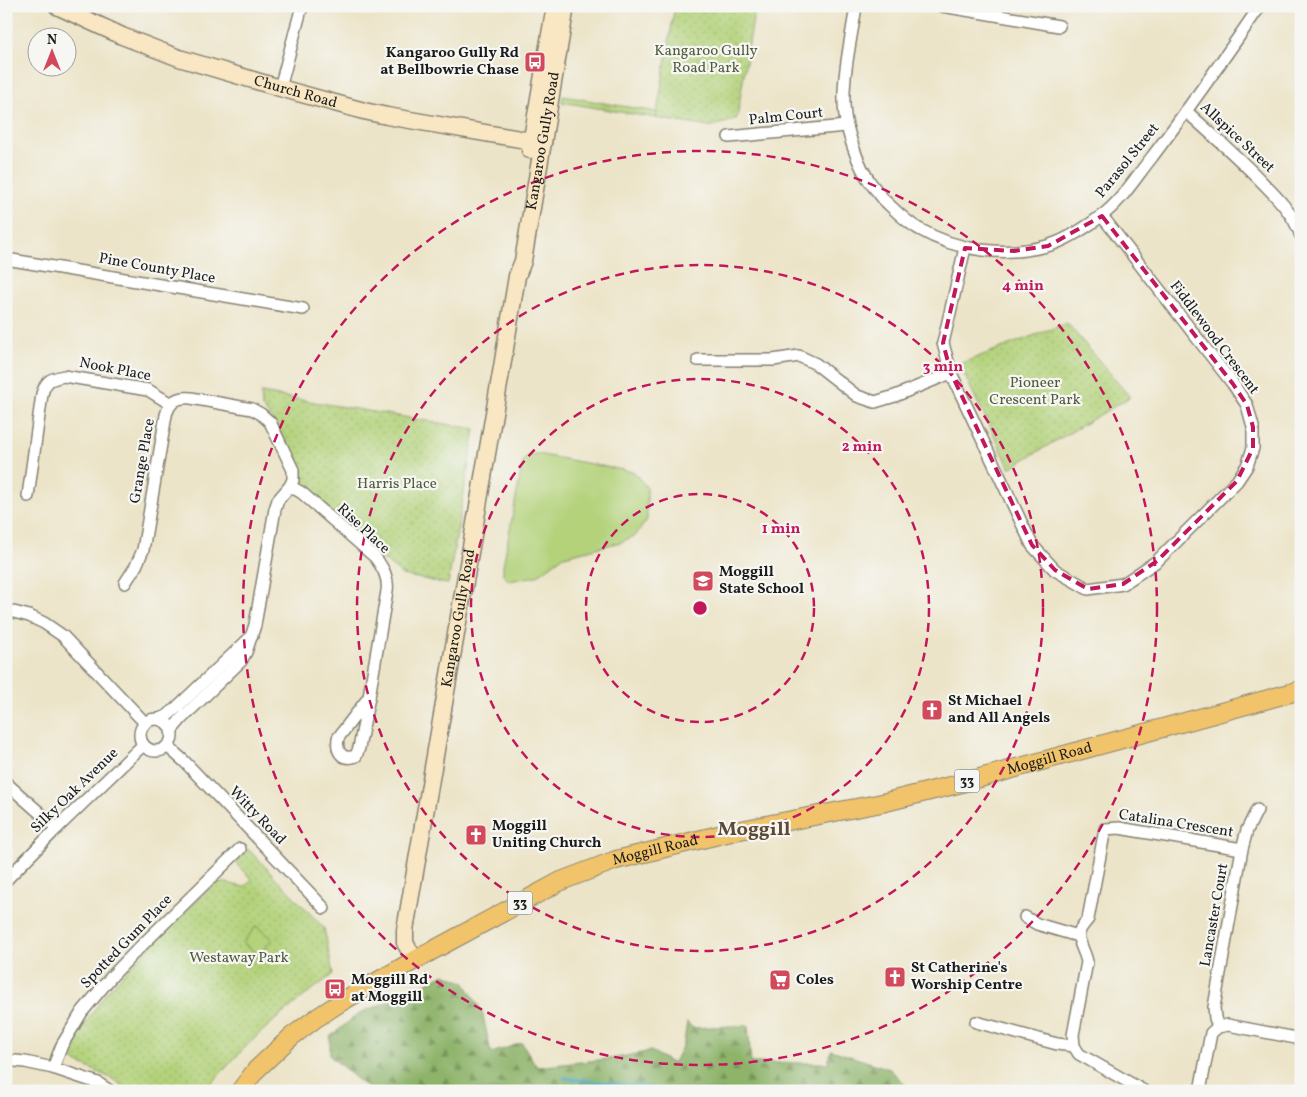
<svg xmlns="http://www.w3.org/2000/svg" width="1307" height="1097" font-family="Vollkorn,serif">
	<defs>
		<pattern id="grass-tufts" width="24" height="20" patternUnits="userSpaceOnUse" patternTransform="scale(1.25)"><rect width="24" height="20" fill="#b3d27a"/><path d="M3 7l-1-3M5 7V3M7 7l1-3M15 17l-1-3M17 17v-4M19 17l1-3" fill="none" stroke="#99b469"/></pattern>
		<pattern id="forest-firs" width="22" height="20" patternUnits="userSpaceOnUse" patternTransform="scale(1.25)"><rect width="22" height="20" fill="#8eb46a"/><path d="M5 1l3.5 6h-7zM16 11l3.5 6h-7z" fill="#739256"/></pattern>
		<pattern id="park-dots" width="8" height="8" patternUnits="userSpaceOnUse" patternTransform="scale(1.25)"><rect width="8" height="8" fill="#b3d27a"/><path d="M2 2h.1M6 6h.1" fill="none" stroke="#99b469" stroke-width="1.8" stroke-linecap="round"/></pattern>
	</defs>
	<rect width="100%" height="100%" fill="#f6f6f2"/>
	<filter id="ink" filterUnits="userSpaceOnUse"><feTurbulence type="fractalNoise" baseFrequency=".02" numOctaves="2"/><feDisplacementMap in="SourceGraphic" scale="10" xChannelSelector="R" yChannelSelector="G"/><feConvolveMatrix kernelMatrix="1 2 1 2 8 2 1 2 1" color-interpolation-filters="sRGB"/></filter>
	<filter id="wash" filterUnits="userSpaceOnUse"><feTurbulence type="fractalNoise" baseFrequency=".0096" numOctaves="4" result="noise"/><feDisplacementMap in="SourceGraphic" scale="20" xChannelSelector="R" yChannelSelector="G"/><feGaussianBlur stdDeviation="1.12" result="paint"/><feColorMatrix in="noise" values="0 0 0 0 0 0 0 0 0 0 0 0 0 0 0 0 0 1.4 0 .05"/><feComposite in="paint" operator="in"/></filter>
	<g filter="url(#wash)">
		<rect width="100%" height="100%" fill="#ece4c8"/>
		<!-- grass -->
		<polygon fill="url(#grass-tufts)" stroke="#68774b" points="563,96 657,112 656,118 562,102"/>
		<!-- forest -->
		<polygon fill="url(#forest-firs)" stroke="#556843" points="444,974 464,982 482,1011 491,1053 522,1043 537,1067 616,1058 651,1051 673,1064 684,1043 687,1022 693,1028 748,1025 751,1063 828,1063 831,1050 890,1069 911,1091 371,1091 330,1056 330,1037 358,1014 404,995"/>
		<!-- park -->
		<g fill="url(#park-dots)" stroke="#68774b">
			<polygon points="675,6 755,6 737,118 728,122 708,127 656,118"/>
			<polygon points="1067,323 1130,397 1010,468 959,364"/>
			<polygon points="261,393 475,429 448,584 402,575 355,535 303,486 293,461 270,416 262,408"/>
			<path d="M 248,849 L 324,928 L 333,974 C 308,993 282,1013 258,1035 C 239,1052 222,1072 205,1091 L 130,1091 L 113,1079 L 76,1062 L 70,1056 L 76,1037 L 106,993 L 130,967 L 216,883 L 227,883 L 244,887 L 252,879 L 238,866 L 236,861 Z"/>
		</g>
		<!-- garden -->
		<g fill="#b3d27a" stroke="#68774b">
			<polygon points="537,454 634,472 647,488 647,520 635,536 621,542 564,556 537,576 509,581 503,575 503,566 523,461 528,455"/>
			<polygon points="256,926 272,939 259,955 243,943"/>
		</g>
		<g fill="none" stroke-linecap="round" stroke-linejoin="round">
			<!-- stream -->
			<polyline stroke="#47aac6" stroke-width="3" points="564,1078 677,1091"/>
		</g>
	</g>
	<g filter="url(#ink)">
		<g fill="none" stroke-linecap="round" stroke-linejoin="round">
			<!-- minor casing -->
			<g stroke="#848072" stroke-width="14">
				<g id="minor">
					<path d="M 856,6 C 851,42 838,91 847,126 C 851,142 859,165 868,179 C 872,186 879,193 884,200 C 895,210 906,222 919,229 C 957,251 1004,257 1047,246 C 1065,241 1085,228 1100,217 C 1121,202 1136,177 1152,157 C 1189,108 1225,57 1260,6"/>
					<polyline points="942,6 1059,26"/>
					<polyline points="280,88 302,6"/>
					<path d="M 1186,111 C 1211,134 1237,156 1260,180 C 1276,196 1294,214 1301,236"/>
					<polyline points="729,137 846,126"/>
					<polyline points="965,248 943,343 951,373 1032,545 1055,570 1088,589 1123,584 1157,561 1237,481 1247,466 1253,448 1253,427 1247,405 1233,384 1102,216"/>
					<polyline points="6,259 303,309"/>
					<polyline points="698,360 773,360 799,356 816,364 857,396 875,402 895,396 951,373"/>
					<path d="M 290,486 L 302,493 L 375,557 C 383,568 389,578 387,591 L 369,697"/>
					<path d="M 28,496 L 42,394 C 46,380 50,379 64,376 L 148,390 L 171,404"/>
					<path d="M 125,583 L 136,566 L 143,550 L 166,415 C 170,401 177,397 191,398 L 252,409 L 261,414 L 270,422 L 293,470 L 293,480 L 290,486 L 278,500 L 275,509 L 255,625 L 246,652 L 241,661 L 182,718 L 171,731"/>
					<polyline points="6,610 29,616 44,623 63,636 145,723"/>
					<path d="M 369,697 L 359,748 L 356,756 C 341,761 336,751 338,738 Z"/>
					<polyline points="159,719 167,716 174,710 252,636"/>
					<circle cx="156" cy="735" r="16"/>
					<polyline points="167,746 184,761 324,908"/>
					<polyline points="6,783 57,828"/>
					<polyline points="6,880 57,828 143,745"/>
					<polyline points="1025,917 1037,924 1078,936"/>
					<polyline points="976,1022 1057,1044 1074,1046"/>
					<polyline points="1218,1027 1215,1018 1214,1007 1242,849 1247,830 1257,810"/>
					<polyline points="6,1060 25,1062 53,1068 98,1083 110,1091"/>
					<polyline points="53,1068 62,1045 82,1012 112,976 137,950 240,849"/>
					<path d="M 1144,1091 L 1079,1054 L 1074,1046 L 1073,1035 L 1087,962 C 1086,954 1077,940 1079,933 C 1080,928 1085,923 1088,919 L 1105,829 L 1119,828 L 1242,849"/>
					<polyline points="1200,1091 1211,1033 1218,1027 1228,1025 1301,1039"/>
				</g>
			</g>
			<!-- secondary casing -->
			<g stroke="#848072" stroke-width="19">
				<g id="secondary">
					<path id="s1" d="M 57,6 L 122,36 L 179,58 L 280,88 L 364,111 L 387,116 L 543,143"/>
					<polyline points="530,150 553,17"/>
					<path id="s2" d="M 415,960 L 405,943 L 405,930 L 503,361 L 517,276 L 523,261 L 566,6"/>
				</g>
			</g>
			<!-- primary casing -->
			<g stroke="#848072" stroke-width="20">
				<g id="primary">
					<path id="s3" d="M 240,1091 L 256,1070 L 291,1037 L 315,1019 L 341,1002 L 415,960 L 561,881 L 616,860 L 735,831 L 882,803 L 958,784 L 1301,690"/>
				</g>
			</g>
			<!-- minor -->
			<use href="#minor" stroke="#fff" stroke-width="11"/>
			<!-- secondary -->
			<use href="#secondary" stroke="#f9e7c3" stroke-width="16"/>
			<!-- primary -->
			<use href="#primary" stroke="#f1c36a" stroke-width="18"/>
		</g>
	</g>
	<!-- marked area -->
	<path fill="none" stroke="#c2185b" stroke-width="4" stroke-dasharray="10 6" stroke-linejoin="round" d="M 1102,216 L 1233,384 L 1247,405 L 1253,427 L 1253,448 L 1237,481 L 1157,561 L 1123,584 L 1088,589 L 1055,570 L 1032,545 L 951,373 L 943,343 L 965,248 L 1014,251 L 1048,246 Z"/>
	<!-- distance rings -->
	<g fill="none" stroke="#c2185b" stroke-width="2.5" stroke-dasharray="9 6">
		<circle cx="700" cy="608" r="114"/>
		<circle cx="700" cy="608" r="229"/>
		<circle cx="700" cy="608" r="343"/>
		<circle cx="700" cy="608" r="457"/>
	</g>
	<!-- icons -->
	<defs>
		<g id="bus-square" transform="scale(1.125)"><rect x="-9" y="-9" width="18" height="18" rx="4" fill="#d1495b" stroke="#f6f6f2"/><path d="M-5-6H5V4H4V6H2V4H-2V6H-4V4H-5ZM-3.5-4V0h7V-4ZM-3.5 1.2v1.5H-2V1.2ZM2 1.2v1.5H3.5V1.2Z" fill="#fff"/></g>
		<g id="school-square" transform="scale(1.125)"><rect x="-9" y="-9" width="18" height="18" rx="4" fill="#d1495b" stroke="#f6f6f2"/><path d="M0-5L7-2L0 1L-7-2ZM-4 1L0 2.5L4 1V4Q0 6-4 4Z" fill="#fff"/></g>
		<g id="church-square" transform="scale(1.125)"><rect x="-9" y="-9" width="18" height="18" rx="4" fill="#d1495b" stroke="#f6f6f2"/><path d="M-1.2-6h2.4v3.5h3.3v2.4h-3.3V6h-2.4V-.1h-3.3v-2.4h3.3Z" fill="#fff"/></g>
		<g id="supermarket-square" transform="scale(1.125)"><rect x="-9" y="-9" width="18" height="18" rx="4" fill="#d1495b" stroke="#f6f6f2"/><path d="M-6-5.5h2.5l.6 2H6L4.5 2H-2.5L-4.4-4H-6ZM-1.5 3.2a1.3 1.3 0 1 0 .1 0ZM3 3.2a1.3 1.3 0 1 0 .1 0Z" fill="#fff"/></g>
	</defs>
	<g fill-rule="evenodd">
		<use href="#bus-square" x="535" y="62"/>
		<use href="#school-square" x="703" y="581"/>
		<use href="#church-square" x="932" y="710"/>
		<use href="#church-square" x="476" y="835"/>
		<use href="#church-square" x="895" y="977"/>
		<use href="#supermarket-square" x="780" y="980"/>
		<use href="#bus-square" x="335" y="989"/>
	</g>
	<g text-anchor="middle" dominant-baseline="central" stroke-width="4.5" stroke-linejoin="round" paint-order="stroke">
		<!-- shield labels -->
		<g fill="#f6f6f2" stroke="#5d5d5c" stroke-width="1">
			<rect x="954.5" y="769.5" width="25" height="23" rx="4"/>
			<rect x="507.5" y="891.5" width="25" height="23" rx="4"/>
		</g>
		<g font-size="14" font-weight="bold" fill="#1c1c1c">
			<text x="967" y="781">33</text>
			<text x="520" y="903">33</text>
		</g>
		<!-- park labels -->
		<g font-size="15" fill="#515c3d" stroke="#f6f6f2">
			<text x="706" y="51">Kangaroo Gully<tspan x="706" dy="17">Road Park</tspan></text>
			<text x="1035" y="383">Pioneer<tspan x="1035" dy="17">Crescent Park</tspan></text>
			<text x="397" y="484">Harris Place</text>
			<text x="239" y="958">Westaway Park</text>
		</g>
		<!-- poi labels -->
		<g font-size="15" font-weight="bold" fill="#1c1c1c" stroke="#f6f6f2" text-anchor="start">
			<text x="519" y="53" text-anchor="end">Kangaroo Gully Rd<tspan x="519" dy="17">at Bellbowrie Chase</tspan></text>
			<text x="719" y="572">Moggill<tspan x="719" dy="17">State School</tspan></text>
			<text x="948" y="701">St Michael<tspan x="948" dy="17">and All Angels</tspan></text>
			<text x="492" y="826">Moggill<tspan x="492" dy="17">Uniting Church</tspan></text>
			<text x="911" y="968">St Catherine's<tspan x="911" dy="17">Worship Centre</tspan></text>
			<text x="351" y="980">Moggill Rd<tspan x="351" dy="17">at Moggill</tspan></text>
			<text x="796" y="980">Coles</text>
		</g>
		<!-- street labels -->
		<g font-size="15" fill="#1c1c1c" stroke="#f6f6f2">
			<text stroke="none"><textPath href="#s1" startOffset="254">Church Road</textPath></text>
			<text transform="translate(786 117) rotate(-6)">Palm Court</text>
			<text transform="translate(1237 138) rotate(43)">Allspice Street</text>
			<text stroke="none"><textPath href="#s2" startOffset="834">Kangaroo Gully Road</textPath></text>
			<text transform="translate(1128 161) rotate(-51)">Parasol Street</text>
			<text transform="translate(157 269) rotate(10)">Pine County Place</text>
			<text transform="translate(1214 338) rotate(53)">Fiddlewood Crescent</text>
			<text transform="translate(115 370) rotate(11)">Nook Place</text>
			<text transform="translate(143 461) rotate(-80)">Grange Place</text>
			<text transform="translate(363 529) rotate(43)">Rise Place</text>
			<text stroke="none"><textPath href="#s2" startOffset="349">Kangaroo Gully Road</textPath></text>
			<text stroke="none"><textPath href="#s3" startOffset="891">Moggill Road</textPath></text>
			<text transform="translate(75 791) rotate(-44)">Silky Oak Avenue</text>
			<text transform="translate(257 816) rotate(46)">Witty Road</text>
			<text transform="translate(1176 824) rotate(9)">Catalina Crescent</text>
			<text stroke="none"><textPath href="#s3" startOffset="486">Moggill Road</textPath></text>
			<text transform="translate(1215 915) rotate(-80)">Lancaster Court</text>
			<text transform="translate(127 942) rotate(-46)">Spotted Gum Place</text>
		</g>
		<!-- district labels -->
		<g font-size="20" font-weight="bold" fill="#5e4a34" stroke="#f6f6f2">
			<text x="754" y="830">Moggill</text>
		</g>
	</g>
	<circle cx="700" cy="608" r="8" fill="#c2185b" stroke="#f6f6f2" stroke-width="2.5"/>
	<g font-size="15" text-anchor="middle" font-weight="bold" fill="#c2185b" stroke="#f6f6f2" stroke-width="4.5" stroke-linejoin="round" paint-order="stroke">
		<text x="1023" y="290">4 min</text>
		<text x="943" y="371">3 min</text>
		<text x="862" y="451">2 min</text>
		<text x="781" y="533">1 min</text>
	</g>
	<!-- margin -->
	<rect width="1307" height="1097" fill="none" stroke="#f6f6f2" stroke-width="25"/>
	<!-- north arrow -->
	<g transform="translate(52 52)"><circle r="24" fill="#f6f6f2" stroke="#9f9f9c"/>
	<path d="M0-4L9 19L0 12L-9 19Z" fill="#d1495b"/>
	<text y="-8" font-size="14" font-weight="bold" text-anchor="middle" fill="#1c1c1c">N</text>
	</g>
</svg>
